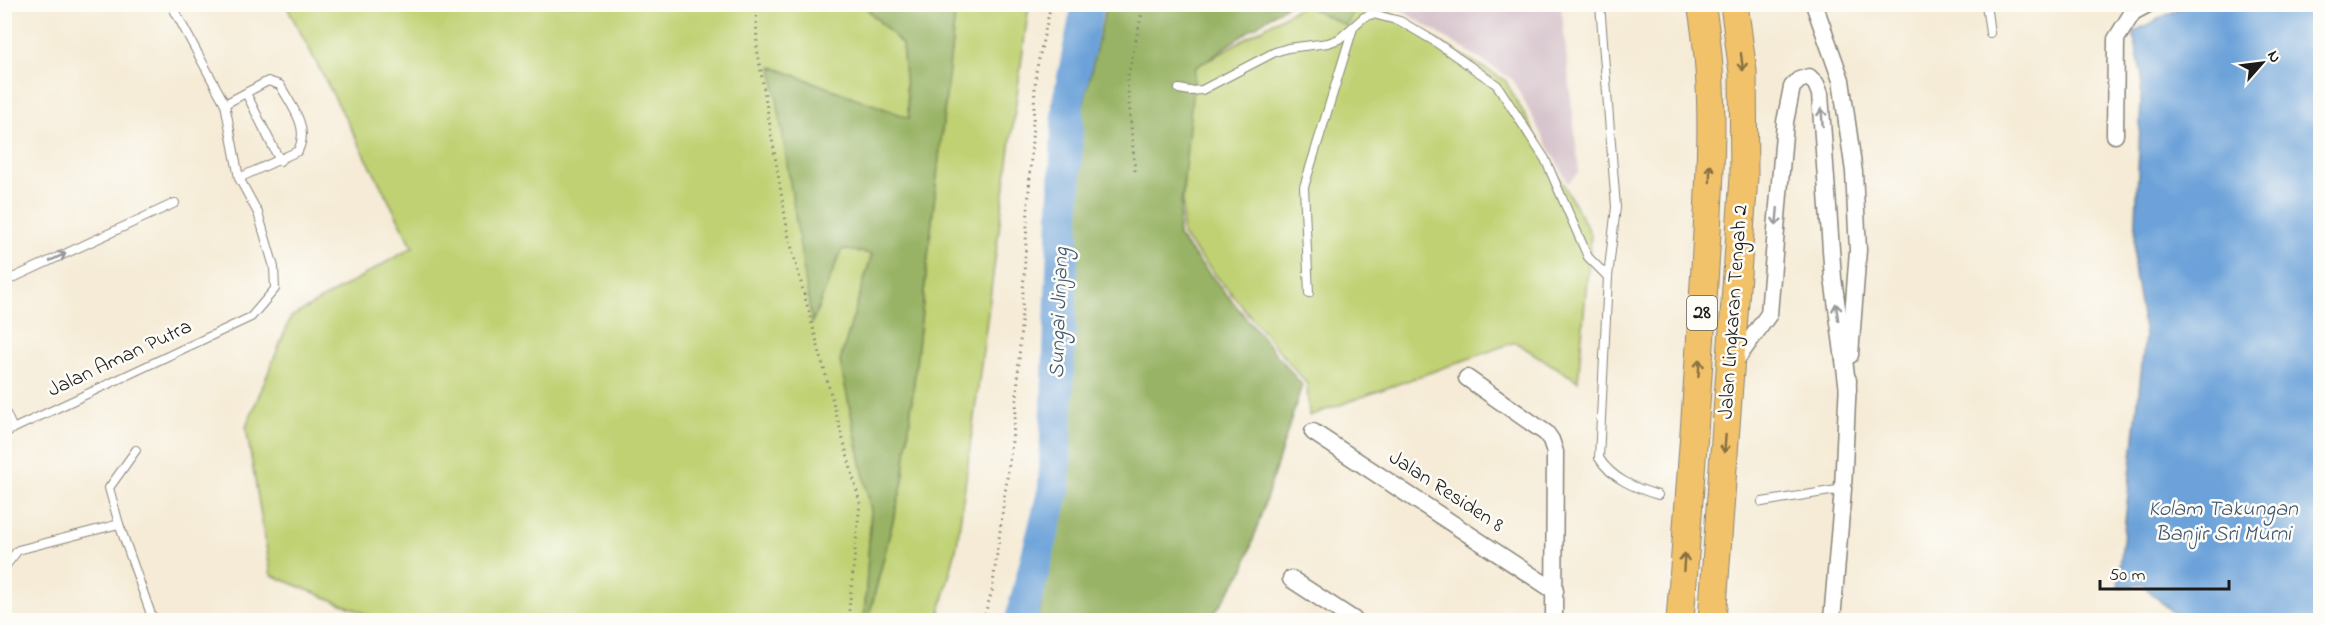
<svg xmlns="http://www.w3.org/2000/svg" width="2325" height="625" font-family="'Indie Flower',sans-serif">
	<rect width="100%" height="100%" fill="#fdfcf7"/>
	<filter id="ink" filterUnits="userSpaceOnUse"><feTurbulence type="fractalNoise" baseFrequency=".0167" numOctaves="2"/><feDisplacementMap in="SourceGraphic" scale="12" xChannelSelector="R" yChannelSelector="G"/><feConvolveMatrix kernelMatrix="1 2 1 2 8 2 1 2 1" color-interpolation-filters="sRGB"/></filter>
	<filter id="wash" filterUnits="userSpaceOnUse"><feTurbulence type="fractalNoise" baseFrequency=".008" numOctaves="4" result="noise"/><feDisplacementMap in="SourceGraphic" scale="24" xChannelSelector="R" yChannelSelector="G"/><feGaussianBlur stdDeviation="1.35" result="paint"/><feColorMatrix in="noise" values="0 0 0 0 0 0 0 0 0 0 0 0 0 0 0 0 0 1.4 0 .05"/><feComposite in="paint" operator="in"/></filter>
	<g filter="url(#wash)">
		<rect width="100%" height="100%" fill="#f5ebd6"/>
		<!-- industrial -->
		<polygon fill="#d2bdc7" points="1393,5 1561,5 1579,172 1568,183 1512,79"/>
		<!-- green -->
		<g fill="#c0d173" stroke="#6e7648" stroke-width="1.5">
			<polygon points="286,5 863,5 902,44 909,118 773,67 812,321 842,249 872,254 840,361 871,510 864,620 381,620 271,575 246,427 291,317 413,247"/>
			<polygon points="956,5 1029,5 957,545 938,620 868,620 903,481"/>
			<polygon points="1303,5 1376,5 1505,80 1591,234 1578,381 1515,342 1309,416 1307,384 1182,235 1187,72"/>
		</g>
		<!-- forest -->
		<g fill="#98b365" stroke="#5a6840" stroke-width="1.5">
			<polygon points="863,5 956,5 903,481 868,620 864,620 871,510 840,361 872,254 842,249 812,323 772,67 909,118 902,44"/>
			<polygon points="1106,5 1287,5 1195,68 1178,236 1302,385 1244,569 1210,620 1038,620 1059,511 1072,261 1071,159"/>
			<polygon points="1303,5 1345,5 1352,13 1347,26"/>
		</g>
		<!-- water -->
		<polygon fill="#6ca2d9" stroke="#445f7a" stroke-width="1.5" points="2186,5 2320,5 2320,620 2199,620 2172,612 2143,585 2118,587 2145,336 2134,267 2142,77 2133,32"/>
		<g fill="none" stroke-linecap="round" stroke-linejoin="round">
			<!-- river -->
			<polyline stroke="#6ca2d9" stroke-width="32" points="1021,620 1054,489 1068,102 1088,4"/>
		</g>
	</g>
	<g filter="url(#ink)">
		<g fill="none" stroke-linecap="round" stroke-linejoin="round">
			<!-- service casing -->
			<g stroke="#888479" stroke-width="10">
				<g id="service">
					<path d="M 1600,4 L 1616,207 L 1608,277 L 1599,458 C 1612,479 1635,488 1658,495"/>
					<polyline points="1986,4 1990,33"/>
					<polyline points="1179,89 1190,91 1202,90 1275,52 1288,48 1328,43 1339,39 1364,17 1373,14 1400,21 1434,41 1497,85 1545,159 1588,257 1608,277"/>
					<polyline points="246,93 280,161"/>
					<path d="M 225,104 L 268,81 L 280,85 C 292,107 310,127 298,151 L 239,178"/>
					<polyline points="4,282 175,203"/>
					<polyline points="1309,293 1304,187 1353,28"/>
					<polyline points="4,409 13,429"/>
					<polyline points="4,433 251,317 275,289 274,267 258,213 239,178 225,104 171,4"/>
					<polyline points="136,450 109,488 119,524 153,620"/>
					<polyline points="1762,502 1843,489"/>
					<polyline points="4,568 18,550 119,524"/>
				</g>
			</g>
			<!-- minor casing -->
			<g stroke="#888479" stroke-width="19">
				<g id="minor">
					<polyline points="1814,4 1841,80 1854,172 1858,250 1850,355"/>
					<polyline points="2115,135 2116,39 2133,12 2148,4"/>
					<polyline points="1733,364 1769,314 1785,122 1792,87 1799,80 1809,77 1816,84 1820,94 1833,278 1848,390"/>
					<polyline points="1467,378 1546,433 1551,440 1555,452 1554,620"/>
					<polyline points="1313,432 1555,591"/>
					<polyline points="1291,579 1354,620"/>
					<polyline points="1832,620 1843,489 1848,380"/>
				</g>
			</g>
			<!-- trunk casing -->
			<g stroke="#888479" stroke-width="29">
				<g id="trunk">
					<path d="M 1680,620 C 1689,503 1698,385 1705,267 C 1710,180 1717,90 1701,4"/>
					<polyline points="1712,620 1744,177 1743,72 1734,4"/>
				</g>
			</g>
			<!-- path -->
			<g stroke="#888479" stroke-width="3" stroke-dasharray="1.5 4.5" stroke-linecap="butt">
				<polyline points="756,4 757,48 788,234 860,503 848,620"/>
				<polyline points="1135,171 1127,80 1144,4"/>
				<polyline points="983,620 992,591 1016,411 1036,72 1051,4"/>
			</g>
			<!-- service -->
			<use href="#service" stroke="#fff" stroke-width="8"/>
			<!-- minor -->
			<use href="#minor" stroke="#fff" stroke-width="16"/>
			<!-- trunk -->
			<use href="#trunk" stroke="#f2c26a" stroke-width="27"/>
		</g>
		<!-- one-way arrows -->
		<defs><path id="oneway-shaft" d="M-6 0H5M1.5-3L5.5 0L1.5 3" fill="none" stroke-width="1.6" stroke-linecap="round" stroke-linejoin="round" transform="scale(1.5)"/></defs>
		<g stroke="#876f43">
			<use href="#oneway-shaft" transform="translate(1742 62) rotate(83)"/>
			<use href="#oneway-shaft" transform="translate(1710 173) rotate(-89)"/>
			<use href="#oneway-shaft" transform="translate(1699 368) rotate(-86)"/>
			<use href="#oneway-shaft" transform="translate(1725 444) rotate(94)"/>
			<use href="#oneway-shaft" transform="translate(1684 562) rotate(-86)"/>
		</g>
		<g stroke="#999">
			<use href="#oneway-shaft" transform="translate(1822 117) rotate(-94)"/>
			<use href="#oneway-shaft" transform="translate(1777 217) rotate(95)"/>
			<use href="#oneway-shaft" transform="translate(58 257) rotate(-25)"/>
			<use href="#oneway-shaft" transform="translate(1837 312) rotate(-98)"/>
		</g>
	</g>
	<g text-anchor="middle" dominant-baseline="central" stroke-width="5" stroke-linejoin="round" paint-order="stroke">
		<!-- shield labels -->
		<rect fill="#fdfcf7" stroke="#605f5e" stroke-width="1.5" x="1687" y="296" width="30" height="34" rx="4.5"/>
		<g font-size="20" font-weight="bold" fill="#1c1c1c">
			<text x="1702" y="313">28</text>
		</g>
		<!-- street labels -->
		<g font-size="21" fill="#1c1c1c" stroke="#fdfcf7">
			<text transform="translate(1734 312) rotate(-86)">Jalan Lingkaran Tengah 2</text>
			<text transform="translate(120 359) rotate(-25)">Jalan Aman Putra</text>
			<text transform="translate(1446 492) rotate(33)">Jalan Residen 8</text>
		</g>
		<!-- water labels -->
		<g font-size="22" font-style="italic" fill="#405871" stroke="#fdfcf7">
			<text transform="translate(1060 313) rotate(-88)">Sungai Jinjang</text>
			<text x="2223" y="510">Kolam Takungan<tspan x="2223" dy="25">Banjir Sri Murni</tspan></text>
		</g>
	</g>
	<!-- margin -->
	<rect width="2325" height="625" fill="none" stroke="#fdfcf7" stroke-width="24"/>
	<!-- north arrow -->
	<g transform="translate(2262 63) rotate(62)" stroke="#fdfcf7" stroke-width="4.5" paint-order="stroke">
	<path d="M0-4.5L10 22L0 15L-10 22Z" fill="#1c1c1c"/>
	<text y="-9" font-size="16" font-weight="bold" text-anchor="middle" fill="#1c1c1c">N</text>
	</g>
	<!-- scale -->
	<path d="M2100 580v9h129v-9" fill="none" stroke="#1c1c1c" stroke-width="3"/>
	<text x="2109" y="580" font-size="18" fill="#1c1c1c" stroke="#fdfcf7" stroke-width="4.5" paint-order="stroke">50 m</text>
</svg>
